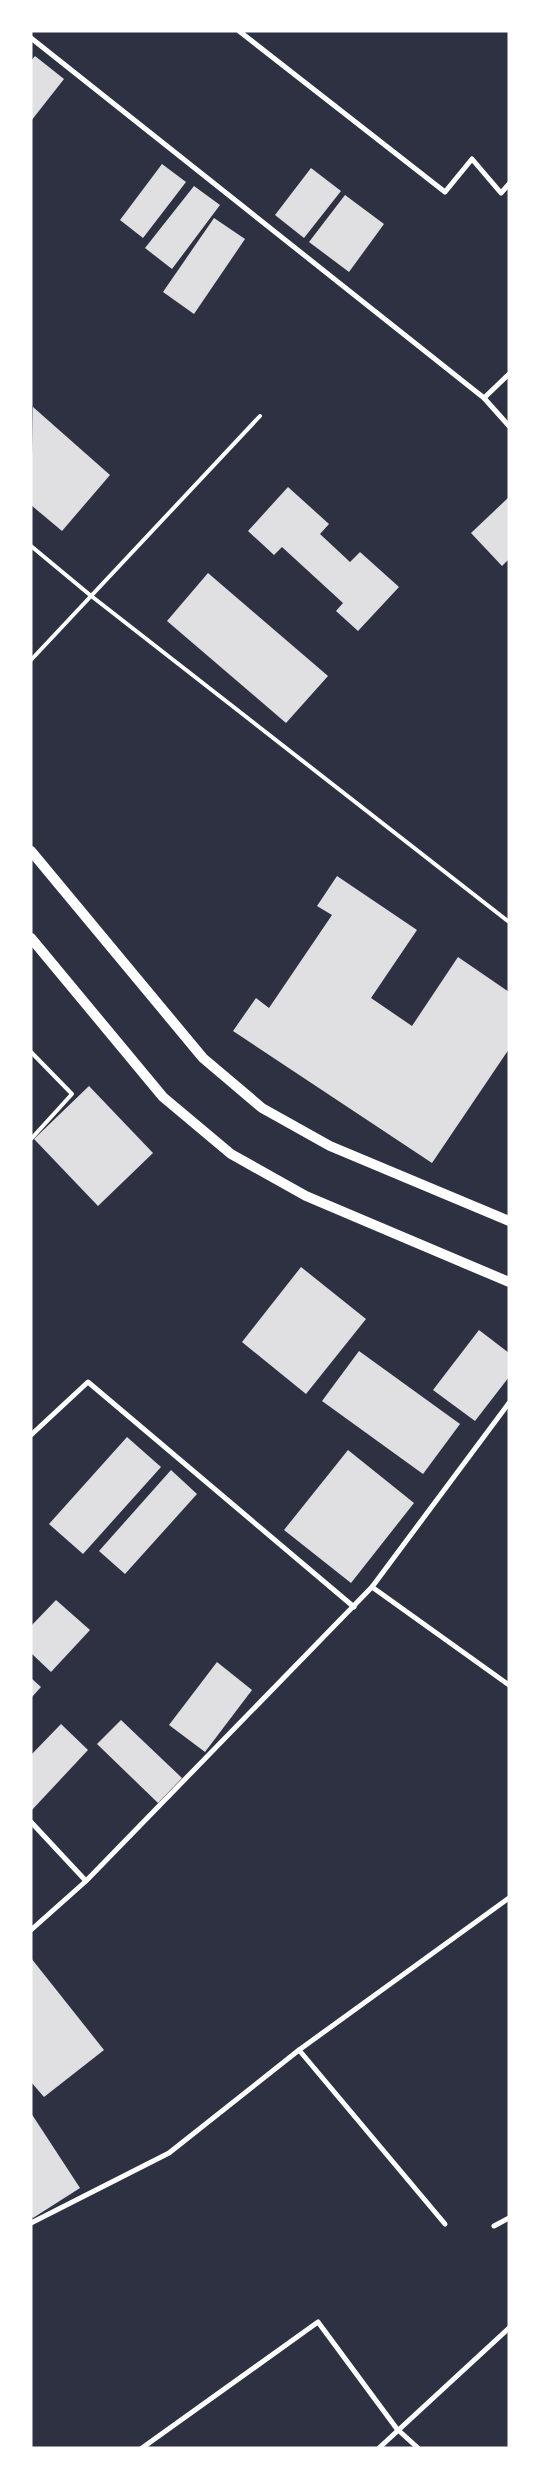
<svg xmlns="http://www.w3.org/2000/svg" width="540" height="2479" font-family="'DM Sans',sans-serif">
	<rect width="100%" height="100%" fill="#2d3142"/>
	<!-- building -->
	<g fill="#e0e0e3">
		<polygon points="35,56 64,79 31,121 31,61"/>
		<polygon points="162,164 186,182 143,238 120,220"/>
		<polygon points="311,168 341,191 304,238 275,215"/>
		<polygon points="194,186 220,205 172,269 145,248"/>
		<polygon points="345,195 384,224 349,272 309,242"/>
		<polygon points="214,218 245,239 194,314 163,292"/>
		<polygon points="33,407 110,475 62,531 31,505"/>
		<polygon points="288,487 329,524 320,534 350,562 360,552 399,587 358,631 336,611 343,603 282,547 274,555 248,531"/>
		<polygon points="509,497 509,559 502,566 471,533"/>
		<polygon points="208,573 328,676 286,723 167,621"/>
		<polygon points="337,876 417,930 371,998 412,1026 458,957 509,992 509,1049 432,1163 233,1031 256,998 269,1008 332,915 317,906"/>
		<polygon points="89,1086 153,1153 98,1206 34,1139"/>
		<polygon points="301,1267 366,1319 306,1394 242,1342"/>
		<polygon points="479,1330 509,1353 509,1377 475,1421 433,1390"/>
		<polygon points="359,1351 460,1424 423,1474 322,1401"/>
		<polygon points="127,1437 161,1467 83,1554 49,1524"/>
		<polygon points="348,1450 414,1503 351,1583 284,1530"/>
		<polygon points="171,1470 197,1494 125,1574 99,1551"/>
		<polygon points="56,1600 90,1630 51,1672 31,1653 31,1626"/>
		<polygon points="217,1662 252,1690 205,1752 169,1725"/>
		<polygon points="31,1678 41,1687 31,1698"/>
		<polygon points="121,1720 182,1778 158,1803 97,1744"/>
		<polygon points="61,1724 88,1750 31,1811 31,1755"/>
		<polygon points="31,1958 104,2050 44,2097 31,2082"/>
		<polygon points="31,2113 80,2188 33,2218 31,2216"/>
	</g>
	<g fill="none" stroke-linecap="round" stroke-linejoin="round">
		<!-- service -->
		<g stroke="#fff" stroke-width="4">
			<polyline points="31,546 90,595 509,922"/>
			<polyline points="31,660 260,416"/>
			<polyline points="31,1052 72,1094 31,1139"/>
		</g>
		<!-- minor -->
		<g stroke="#fff" stroke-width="5">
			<polyline points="239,31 445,192 472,159 501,193 509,184"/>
			<polyline points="31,38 484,398 509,426"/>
			<polyline points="484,398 509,374"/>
			<polyline points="31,1435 88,1382 354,1607"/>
			<polyline points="372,1587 509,1685"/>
			<polyline points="31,1822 86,1881"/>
			<polyline points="31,1930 86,1881 372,1587 509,1403"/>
			<polyline points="299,2050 445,2224"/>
			<polyline points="31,2223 169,2153 299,2050 509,1898"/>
			<polyline points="494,2226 509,2218"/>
			<polyline points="142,2448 318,2322 397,2429 418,2448"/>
			<polyline points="379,2448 509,2328"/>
		</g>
		<!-- secondary -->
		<g stroke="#fff" stroke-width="10">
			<polyline points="31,851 203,1058 262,1108 330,1146 509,1221"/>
			<polyline points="31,938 163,1097 231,1154 306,1196 509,1282"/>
		</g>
	</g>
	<!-- border -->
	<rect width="540" height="2479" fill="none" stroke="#ffffff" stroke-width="65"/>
</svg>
